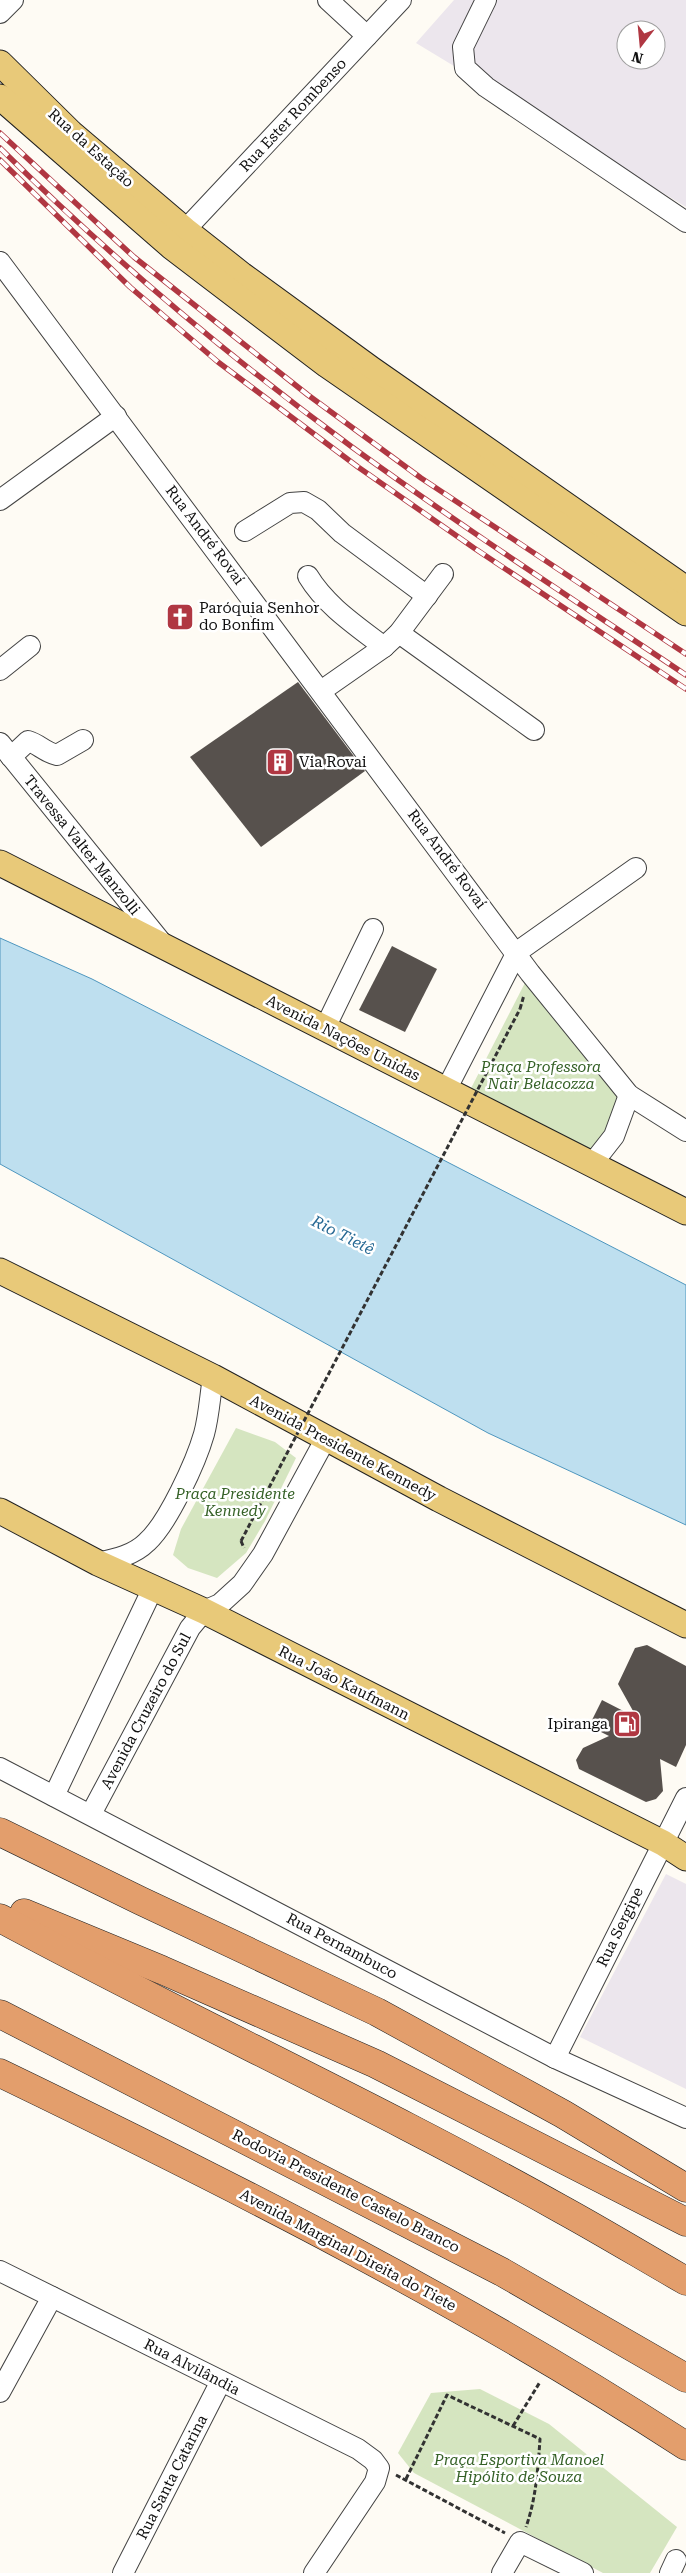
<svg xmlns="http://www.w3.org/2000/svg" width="686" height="2573" font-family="'Roboto Serif',serif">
	<rect width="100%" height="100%" fill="#fefbf4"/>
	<!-- industrial -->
	<g fill="#ece6ed" fill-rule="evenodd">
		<path d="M 454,0 L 686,0 L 686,207 L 416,43 ZM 626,30 L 656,30 L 656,60 L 626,60 Z"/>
		<polygon points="666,1874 686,1884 686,2089 580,2037"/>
	</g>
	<!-- green -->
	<g fill="#d5e5c0">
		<polygon points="530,973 629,1095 592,1164 465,1100"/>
		<polygon points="236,1428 275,1442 296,1458 265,1521 246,1553 217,1578 188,1568 173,1555 181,1529"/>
		<polygon points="480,2389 549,2424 677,2527 650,2573 603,2573 414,2473 398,2453 431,2393"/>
	</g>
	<!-- water -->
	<polygon fill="#bedfef" stroke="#4e96be" points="0,938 92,979 686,1285 686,1525 488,1433 0,1164"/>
	<!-- building -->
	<g fill="#57514d">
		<polygon points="298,682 365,771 261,847 190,757"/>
		<polygon points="392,946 437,969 405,1032 359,1010"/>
		<polygon points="647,1645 686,1666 686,1745 676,1767 660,1759 663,1791 656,1799 646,1802 579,1769 576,1760 583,1748 609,1736 589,1726 602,1700 637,1718 618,1684 635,1648"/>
	</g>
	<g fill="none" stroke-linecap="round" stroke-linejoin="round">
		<!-- minor casing -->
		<g stroke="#434343" stroke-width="22">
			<g id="minor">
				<polyline points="328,0 367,36"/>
				<polyline points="486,0 463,47 465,68 486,87 686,222"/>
				<polyline points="0,13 13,0"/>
				<polyline points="185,230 401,0"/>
				<polyline points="0,262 530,973 629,1095 686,1131"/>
				<polyline points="0,500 116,416"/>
				<polyline points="245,531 290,503 304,502 318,510 342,533 427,596"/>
				<path d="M 308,576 C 326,606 357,626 384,647"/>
				<polyline points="399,633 534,730"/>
				<polyline points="0,670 30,646"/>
				<polyline points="321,691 384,647 399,633 443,574"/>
				<polyline points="0,743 162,943"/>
				<path d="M 11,757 L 28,741 C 39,744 44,752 57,755 L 83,740"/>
				<polyline points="325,1028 373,929"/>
				<polyline points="446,1090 517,952 636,868"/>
				<polyline points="592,1164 614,1136 629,1095"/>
				<path d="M 98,1563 C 116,1559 134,1555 147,1542 C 168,1523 196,1462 204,1434 C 209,1416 210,1396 213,1377"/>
				<polyline points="0,1768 555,2058 686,2118"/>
				<polyline points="54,1796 153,1588"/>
				<polyline points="91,1814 190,1628 204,1611 220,1604 242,1584 263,1554 326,1438"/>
				<polyline points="555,2058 686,1798"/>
				<polyline points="0,2271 358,2449 373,2460 379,2468 375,2482 314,2573"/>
				<polyline points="0,2392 52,2297"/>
				<polyline points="123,2573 221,2381"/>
				<polyline points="502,2573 520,2542 583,2573"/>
				<polyline points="670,2573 676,2560"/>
			</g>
		</g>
		<!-- major casing -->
		<g stroke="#212121" stroke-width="27">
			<g id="major">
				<polyline points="0,63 71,133 185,230 242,275 371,369 686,589"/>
				<polyline points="0,97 172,247 327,365 686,613"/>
				<polyline points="0,863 686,1212"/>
				<polyline points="0,1271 213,1377 439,1499 686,1625"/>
				<polyline points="0,1511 98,1563 204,1611 663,1843 686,1858"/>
			</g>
		</g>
		<!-- highway casing -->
		<g stroke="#212121" stroke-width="29">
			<g id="highway">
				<polyline points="0,1832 141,1901 377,2012 563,2114 686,2188"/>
				<polyline points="24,1913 162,1970 376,2064 686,2222"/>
				<path d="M 0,1918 C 185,2018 377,2106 561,2209 C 603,2232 644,2257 686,2281"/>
				<polyline points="0,2014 502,2272 686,2378"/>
				<path d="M 0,2073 C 234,2186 467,2304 686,2446"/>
			</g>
		</g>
		<!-- path -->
		<g stroke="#323232" stroke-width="3" stroke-dasharray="5 2.5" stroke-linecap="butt">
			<polyline points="520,1009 524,995"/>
			<polyline points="241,1541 244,1548"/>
			<polyline points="513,2426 540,2382"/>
			<polyline points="396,2475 505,2533"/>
			<path d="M 406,2479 L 447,2395 L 540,2439 C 538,2468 536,2499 526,2527"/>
		</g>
		<!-- minor -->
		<use href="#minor" stroke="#fff" stroke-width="20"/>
		<!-- major -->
		<use href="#major" stroke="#e8c979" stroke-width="25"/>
		<!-- highway -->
		<use href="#highway" stroke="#e39e6c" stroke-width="28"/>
		<!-- rail casing -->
		<g stroke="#b03742" stroke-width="5.5">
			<g id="rail">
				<polyline points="0,133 134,257 308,395 421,478 686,654"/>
				<path d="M 0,148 C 109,256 228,356 352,447 C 461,526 574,600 686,675"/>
				<polyline points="0,160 130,287 218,362 358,467 474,548 686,689"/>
			</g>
		</g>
		<!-- rail -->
		<use href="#rail" stroke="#fff" stroke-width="4" stroke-dasharray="11" stroke-linecap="butt"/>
		<!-- path-bridge -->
		<polyline stroke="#323232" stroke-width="3" stroke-dasharray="5 2.5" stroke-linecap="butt" points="241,1541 520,1009"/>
	</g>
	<!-- icons -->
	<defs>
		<g id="church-square" transform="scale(1.4375)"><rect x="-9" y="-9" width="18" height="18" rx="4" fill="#b03742" stroke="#fff"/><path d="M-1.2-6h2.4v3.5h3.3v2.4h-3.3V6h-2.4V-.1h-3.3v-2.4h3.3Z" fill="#fff"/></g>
		<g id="building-square" transform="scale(1.4375)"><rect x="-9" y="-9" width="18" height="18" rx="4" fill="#b03742" stroke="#fff"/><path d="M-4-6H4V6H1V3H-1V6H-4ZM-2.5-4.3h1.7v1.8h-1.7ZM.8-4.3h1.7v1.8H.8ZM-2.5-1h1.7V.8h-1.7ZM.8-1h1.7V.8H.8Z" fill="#fff"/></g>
		<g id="fuel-square" transform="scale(1.4375)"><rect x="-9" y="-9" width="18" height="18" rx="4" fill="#b03742" stroke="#fff"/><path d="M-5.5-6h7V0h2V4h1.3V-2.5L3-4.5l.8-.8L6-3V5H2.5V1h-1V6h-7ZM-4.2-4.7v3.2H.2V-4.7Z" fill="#fff"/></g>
	</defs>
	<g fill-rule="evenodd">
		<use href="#church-square" x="180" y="617"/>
		<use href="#building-square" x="280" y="762"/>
		<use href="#fuel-square" x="627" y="1724"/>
	</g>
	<g text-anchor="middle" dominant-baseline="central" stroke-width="5" stroke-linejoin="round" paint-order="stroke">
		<!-- street labels -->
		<g font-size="15" fill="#101010" stroke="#fff">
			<text transform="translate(293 115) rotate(-47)">Rua Ester Rombenso</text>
			<text transform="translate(91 148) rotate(42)">Rua da Estação</text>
			<text transform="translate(205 535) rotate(53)">Rua André Rovaí</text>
			<text transform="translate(82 845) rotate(51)">Travessa Valter Manzolli</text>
			<text transform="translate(447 859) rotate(53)">Rua André Rovaí</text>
			<text transform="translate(343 1038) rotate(27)">Avenida Nações Unidas</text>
			<text transform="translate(343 1448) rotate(28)">Avenida Presidente Kennedy</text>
			<text transform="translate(344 1683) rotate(27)">Rua João Kaufmann</text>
			<text transform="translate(146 1711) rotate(-62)">Avenida Cruzeiro do Sul</text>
			<text transform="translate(620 1927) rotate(-64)">Rua Sergipe</text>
			<text transform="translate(342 1946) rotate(28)">Rua Pernambuco</text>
			<text transform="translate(346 2191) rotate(27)">Rodovia Presidente Castelo Branco</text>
			<text transform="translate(348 2250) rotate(28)">Avenida Marginal Direita do Tiete</text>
			<text transform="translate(192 2367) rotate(27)">Rua Alvilândia</text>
			<text transform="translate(172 2477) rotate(-63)">Rua Santa Catarina</text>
		</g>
		<!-- poi labels -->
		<g font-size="15" fill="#101010" stroke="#fff" text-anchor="start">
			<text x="199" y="608">Paróquia Senhor<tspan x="199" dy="17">do Bonfim</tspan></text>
			<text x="299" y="762">Via Rovai</text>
			<text x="608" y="1724" text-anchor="end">Ipiranga</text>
		</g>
		<!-- park labels -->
		<g font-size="15" font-style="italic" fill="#356127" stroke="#fff">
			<text x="541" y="1067">Praça Professora<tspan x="541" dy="17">Nair Belacozza</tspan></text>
			<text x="235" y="1494">Praça Presidente<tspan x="235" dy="17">Kennedy</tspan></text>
			<text x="519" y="2460">Praça Esportiva Manoel<tspan x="519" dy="17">Hipólito de Souza</tspan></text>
		</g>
		<!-- water labels -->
		<g font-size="16" font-style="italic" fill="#276994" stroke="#fff">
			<text transform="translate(343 1235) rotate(27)">Rio Tietê</text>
		</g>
	</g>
	<!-- north arrow -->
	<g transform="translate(641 45) rotate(196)"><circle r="24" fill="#ffffff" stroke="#9f9f9f"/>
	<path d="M0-4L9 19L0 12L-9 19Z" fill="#b03742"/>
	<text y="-8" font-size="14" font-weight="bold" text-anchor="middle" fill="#101010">N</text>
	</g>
</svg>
